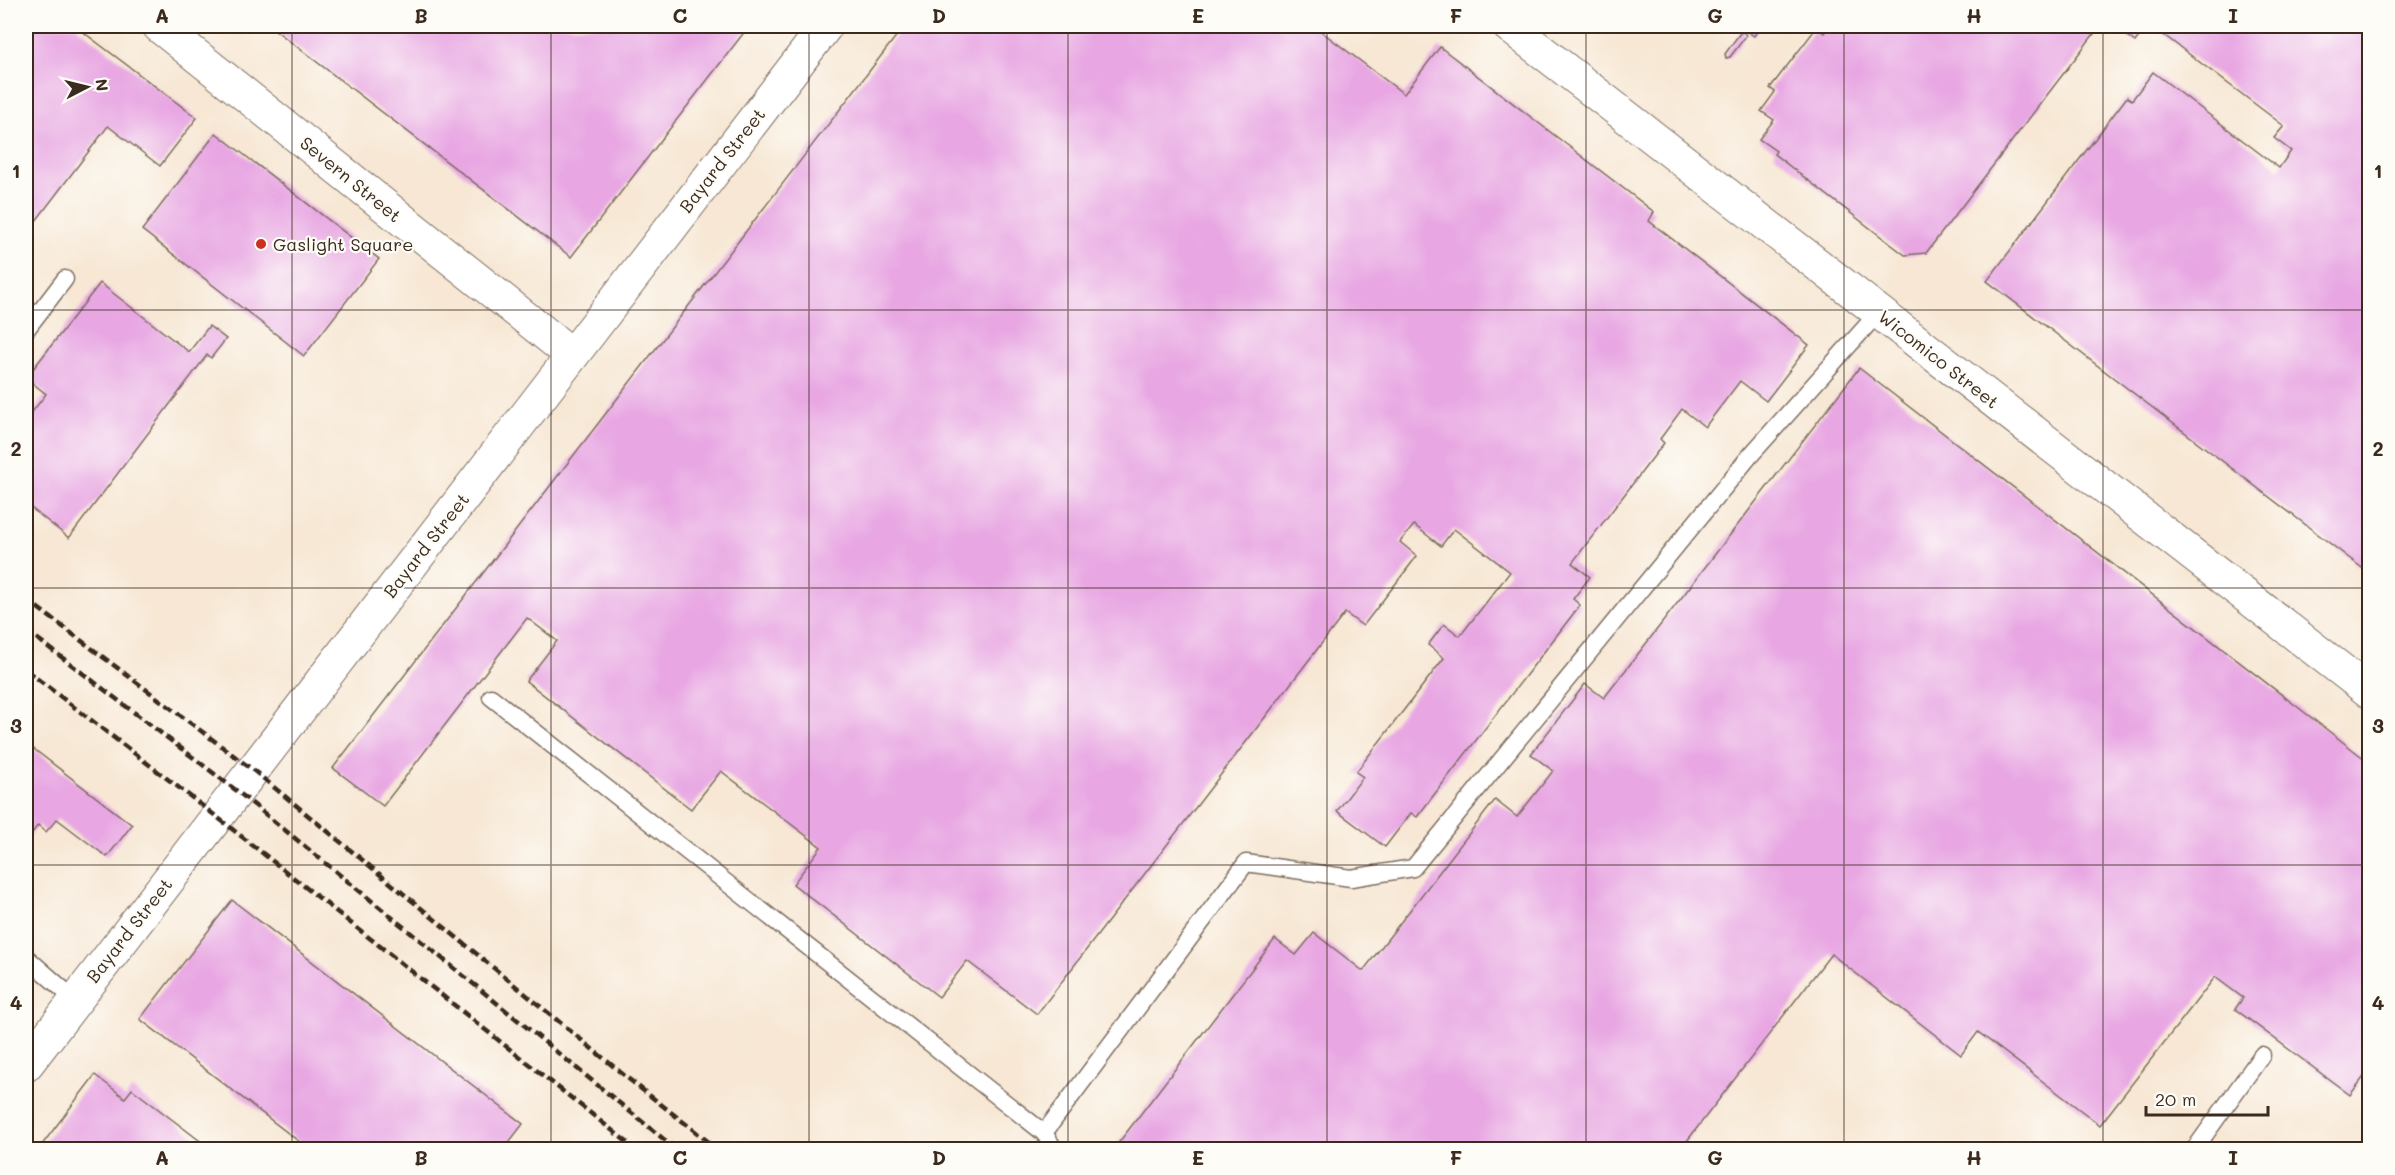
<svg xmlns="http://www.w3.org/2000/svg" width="2395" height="1175" font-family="Mali,sans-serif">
	<rect width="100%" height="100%" fill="#fdfcf7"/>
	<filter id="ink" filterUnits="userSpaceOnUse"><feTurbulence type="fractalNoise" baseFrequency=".0167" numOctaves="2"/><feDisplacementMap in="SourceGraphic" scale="12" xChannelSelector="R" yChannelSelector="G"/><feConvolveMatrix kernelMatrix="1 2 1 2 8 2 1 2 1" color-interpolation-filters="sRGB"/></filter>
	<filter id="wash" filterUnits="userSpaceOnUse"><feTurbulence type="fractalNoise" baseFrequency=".008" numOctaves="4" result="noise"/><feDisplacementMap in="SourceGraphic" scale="24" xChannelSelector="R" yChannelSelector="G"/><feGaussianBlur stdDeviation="1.35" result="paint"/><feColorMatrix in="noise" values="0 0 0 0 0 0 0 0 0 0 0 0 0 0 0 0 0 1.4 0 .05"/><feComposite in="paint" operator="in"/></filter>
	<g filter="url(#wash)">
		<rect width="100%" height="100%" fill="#f7e7d4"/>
		<g id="blocks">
			<!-- building -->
			<g fill="#e8a7e3">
				<polygon points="26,26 75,26 197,118 160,166 108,126 26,234"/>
				<polygon points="270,26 749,26 571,257"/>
				<polygon points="904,26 1314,26 1404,94 1440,47 1654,212 1649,221 1809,345 1766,401 1740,381 1705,427 1682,409 1660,439 1664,443 1572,563 1590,577 1573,599 1580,605 1417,817 1411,813 1385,847 1337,811 1363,777 1356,772 1444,658 1428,645 1444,624 1460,636 1510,572 1454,529 1441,546 1414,525 1400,542 1417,556 1363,626 1345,613 1037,1014 967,961 939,997 793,884 821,847 721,771 691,809 526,681 557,641 527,618 383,806 333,768"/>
				<polygon points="1739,26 1761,26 1754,36"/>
				<polygon points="1829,26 2100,26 1926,253 1905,255 1774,154 1776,151 1759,139 1774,120 1761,111 1775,92 1770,88 1817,27 1824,33"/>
				<polygon points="2114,26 2147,26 2135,42"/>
				<polygon points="2152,26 2370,26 2370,574 1987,281 2127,97 2132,100 2153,72 2279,168 2291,151 2274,138 2284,126"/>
				<polygon points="1744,32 1746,36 1730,57 1726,58 1725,54 1740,33"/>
				<polygon points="216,133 379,259 304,356 142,230"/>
				<polygon points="100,283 189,352 209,326 226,339 211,358 207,355 69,538 26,504 26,420 46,394 26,378"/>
				<polygon points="1859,368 2370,763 2370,1069 2350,1095 2235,1009 2243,998 2215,977 2100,1125 1978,1032 1961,1055 1831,954 1680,1150 1113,1150 1275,939 1296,955 1314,933 1363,971 1495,800 1517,817 1553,771 1531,754 1585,684 1604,698"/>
				<polygon points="26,743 132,825 107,857 57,819 46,832 38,825 26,841"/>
				<polygon points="232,900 523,1124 503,1150 310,1150 140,1019"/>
				<polygon points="95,1075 125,1098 132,1089 212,1150 38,1150"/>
			</g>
		</g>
	</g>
	<g filter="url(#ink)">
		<use href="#blocks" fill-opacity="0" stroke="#7d6c5e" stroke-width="1.5"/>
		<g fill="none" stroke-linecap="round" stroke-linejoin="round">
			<!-- service casing -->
			<g stroke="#7d6c5e" stroke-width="19">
				<g id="service">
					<polyline points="26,330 65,279"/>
					<polyline points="491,697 1044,1133 1055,1150"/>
					<polyline points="26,957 75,1000"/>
					<polyline points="1044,1133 1246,863 1351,878 1413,868 1749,457 1878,313"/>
					<polyline points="2194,1150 2262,1055"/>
				</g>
			</g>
			<!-- minor casing -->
			<g stroke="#7d6c5e" stroke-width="35">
				<g id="minor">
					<polyline points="159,26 572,355"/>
					<polyline points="1509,26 2370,692"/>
				</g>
			</g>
			<!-- tertiary casing -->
			<g stroke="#7d6c5e" stroke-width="35">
				<polyline id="tertiary" points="26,1065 826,26"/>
			</g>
			<!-- service -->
			<use href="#service" stroke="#fff" stroke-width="16"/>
			<!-- minor -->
			<use href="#minor" stroke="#fff" stroke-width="33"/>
			<!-- tertiary -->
			<use href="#tertiary" stroke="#fff" stroke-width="33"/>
			<!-- rail -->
			<g stroke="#3b2a1e" stroke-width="4.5" stroke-dasharray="9 4.5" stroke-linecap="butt">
				<polyline points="26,599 253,770 630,1080 719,1150"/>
				<polyline points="26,630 237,791 677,1150"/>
				<polyline points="26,670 217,817 637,1150"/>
			</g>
		</g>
	</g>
	<!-- grid -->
	<path fill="none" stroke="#3b2a1e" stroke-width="1.5" stroke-opacity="0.55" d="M 292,26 L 292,1150M 551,26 L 551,1150M 809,26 L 809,1150M 1068,26 L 1068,1150M 1327,26 L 1327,1150M 1586,26 L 1586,1150M 1844,26 L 1844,1150M 2103,26 L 2103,1150M 26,310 L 2370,310M 26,588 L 2370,588M 26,865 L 2370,865"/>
	<!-- markers -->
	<circle fill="#c8321e" stroke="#fdfcf7" stroke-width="2" cx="261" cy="244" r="6"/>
	<g text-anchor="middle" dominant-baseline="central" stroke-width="4.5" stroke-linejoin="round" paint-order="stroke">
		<!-- street labels -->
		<g font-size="18" fill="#3b2a1e" stroke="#fdfcf7">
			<text transform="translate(722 160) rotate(-52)">Bayard Street</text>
			<text transform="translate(351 179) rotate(39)">Severn Street</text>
			<text transform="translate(1939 359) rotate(38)">Wicomico Street</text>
			<text transform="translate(426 545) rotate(-52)">Bayard Street</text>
			<text transform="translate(129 930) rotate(-52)">Bayard Street</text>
		</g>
		<!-- poi labels -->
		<g font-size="18" fill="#3b2a1e" stroke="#fdfcf7" text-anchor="start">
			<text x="273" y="244">Gaslight Square</text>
		</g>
	</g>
	<!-- margin -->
	<rect width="2395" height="1175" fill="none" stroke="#fdfcf7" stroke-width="66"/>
	<!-- north arrow -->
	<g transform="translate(87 87) rotate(83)" stroke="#fdfcf7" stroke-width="4.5" paint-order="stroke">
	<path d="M0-4.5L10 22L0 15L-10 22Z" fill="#3b2a1e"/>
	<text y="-9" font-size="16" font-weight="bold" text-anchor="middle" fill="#3b2a1e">N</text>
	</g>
	<!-- scale -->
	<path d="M2146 1106v9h122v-9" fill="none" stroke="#3b2a1e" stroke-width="3"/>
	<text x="2155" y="1106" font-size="18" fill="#3b2a1e" stroke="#fdfcf7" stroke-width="4.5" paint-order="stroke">20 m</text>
	<rect x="33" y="33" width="2329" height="1109" fill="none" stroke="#3b2a1e" stroke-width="2"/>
	<g font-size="20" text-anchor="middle" font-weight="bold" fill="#3b2a1e">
		<text x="162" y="23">A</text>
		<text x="421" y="23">B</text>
		<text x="680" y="23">C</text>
		<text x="939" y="23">D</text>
		<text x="1198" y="23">E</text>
		<text x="1456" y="23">F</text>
		<text x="1715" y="23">G</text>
		<text x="1974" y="23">H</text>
		<text x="2233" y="23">I</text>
		<text x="16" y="178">1</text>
		<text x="2378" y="178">1</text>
		<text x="16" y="456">2</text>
		<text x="2378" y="456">2</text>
		<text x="16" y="733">3</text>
		<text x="2378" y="733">3</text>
		<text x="16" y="1010">4</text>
		<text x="2378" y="1010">4</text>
		<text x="162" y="1165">A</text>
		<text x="421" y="1165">B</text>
		<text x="680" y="1165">C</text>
		<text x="939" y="1165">D</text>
		<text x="1198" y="1165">E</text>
		<text x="1456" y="1165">F</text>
		<text x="1715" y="1165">G</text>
		<text x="1974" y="1165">H</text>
		<text x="2233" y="1165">I</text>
	</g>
</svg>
